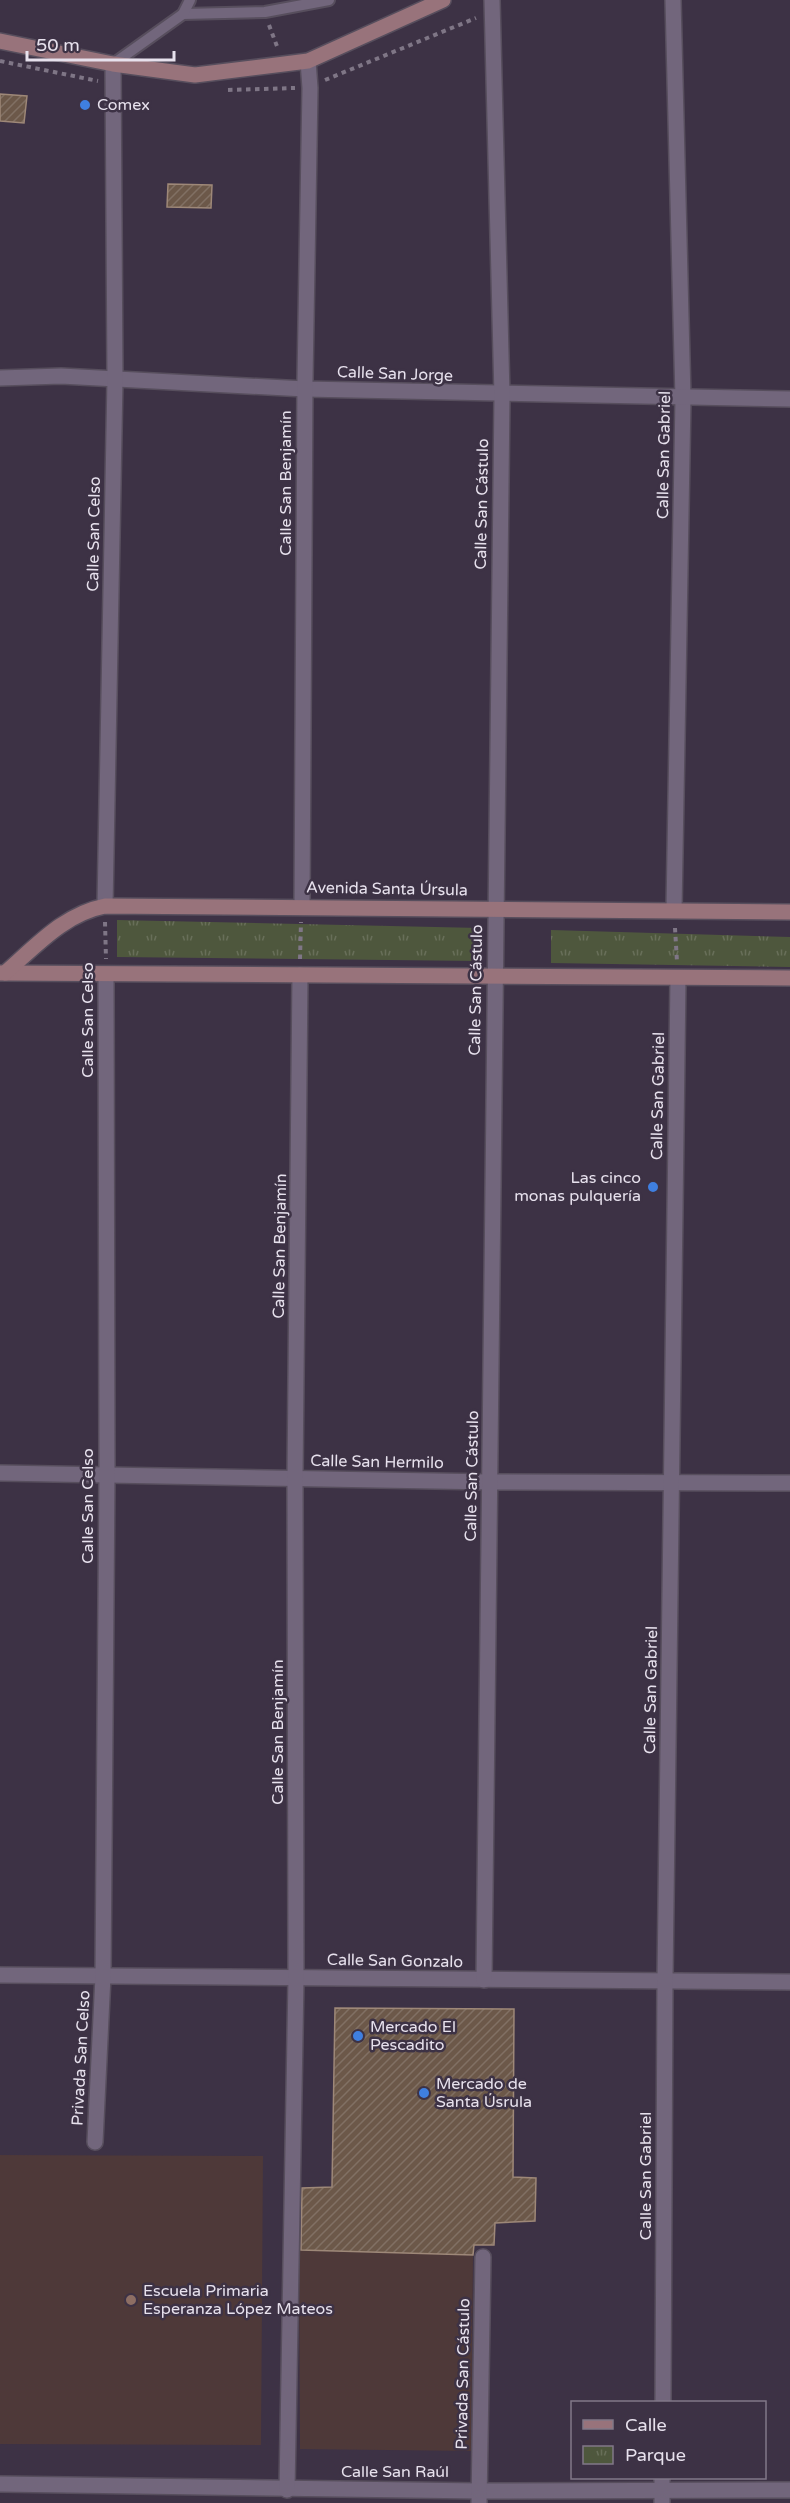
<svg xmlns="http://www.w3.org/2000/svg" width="790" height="2503" font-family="'Varela Round',sans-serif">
	<defs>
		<pattern id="park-tufts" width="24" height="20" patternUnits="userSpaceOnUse" patternTransform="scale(1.5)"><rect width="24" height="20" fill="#4e573d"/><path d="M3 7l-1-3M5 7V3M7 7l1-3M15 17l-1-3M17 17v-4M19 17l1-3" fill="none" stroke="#686f59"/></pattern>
		<pattern id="building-hatch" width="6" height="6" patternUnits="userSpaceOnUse" patternTransform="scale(1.5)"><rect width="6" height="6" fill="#6c5849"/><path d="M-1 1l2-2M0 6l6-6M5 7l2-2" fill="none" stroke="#817064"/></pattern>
	</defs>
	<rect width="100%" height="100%" fill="#3d3245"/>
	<!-- education -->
	<g fill="#4e3939">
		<polygon points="0,2155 263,2156 261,2445 0,2444"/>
		<polygon points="299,2250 473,2255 471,2451 300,2449"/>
	</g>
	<!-- park -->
	<g fill="url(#park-tufts)">
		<polygon points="117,920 480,928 479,961 117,957"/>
		<polygon points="551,930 790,937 790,967 551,963"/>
	</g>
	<!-- building -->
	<g fill="url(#building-hatch)" stroke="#9e8878" stroke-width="1.5">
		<polygon points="0,94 27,96 24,123 0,121"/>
		<polygon points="168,184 212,185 211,208 167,207"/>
		<polygon points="335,2008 514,2009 513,2177 536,2178 535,2221 495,2223 494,2245 474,2245 473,2255 301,2250 302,2188 332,2187"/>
	</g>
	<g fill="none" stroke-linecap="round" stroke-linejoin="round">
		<!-- lane casing -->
		<g stroke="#574e5d" stroke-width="14">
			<g id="lane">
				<polyline points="183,14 265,12 329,0"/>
				<polyline points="113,64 183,14 190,0"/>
			</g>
		</g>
		<!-- street casing -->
		<g stroke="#574e5d" stroke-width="18">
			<g id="street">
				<polyline points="673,0 683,398 674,910"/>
				<polyline points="0,378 61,376 305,389 790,399"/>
				<polyline points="105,906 115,379 113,64"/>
				<polyline points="302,906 305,380 310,88 308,61"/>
				<polyline points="0,1473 490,1482 790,1483"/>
				<polyline points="0,1975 790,1982"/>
				<polyline points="484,1980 502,395 492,0"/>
				<polyline points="95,2142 103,1976 107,1474 106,975"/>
				<polyline points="663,2402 665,1979 678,978"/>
				<polyline points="0,2484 479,2491 790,2490"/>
				<polyline points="287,2490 296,1978 295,1478 300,975"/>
				<polyline points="479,2503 483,2257"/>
				<polyline points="662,2503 662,2478"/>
			</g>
		</g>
		<!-- secondary casing -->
		<g stroke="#574e5d" stroke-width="18">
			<g id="secondary">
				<polyline points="0,41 113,64 195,75 308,61 443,0"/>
				<polyline points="1,973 790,978"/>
				<path d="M 5,973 C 36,946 64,914 105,906 L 790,912"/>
			</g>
		</g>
		<!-- path -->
		<g stroke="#7f7686" stroke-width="4" stroke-dasharray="4.5 4.5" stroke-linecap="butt">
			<polyline points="269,25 278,49"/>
			<polyline points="0,61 98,81"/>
			<polyline points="325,80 476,18"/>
			<polyline points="228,90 295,88"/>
			<polyline points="105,922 106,959"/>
			<polyline points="675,928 677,962"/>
			<polyline points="300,959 301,922"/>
		</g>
		<!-- lane -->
		<use href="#lane" stroke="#72667c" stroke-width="10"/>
		<!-- street -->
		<use href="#street" stroke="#72667c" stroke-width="15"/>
		<!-- secondary -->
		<use href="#secondary" stroke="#98737b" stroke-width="15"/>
	</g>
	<!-- markers -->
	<g fill="#3f7fe0" stroke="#3d3245" stroke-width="2">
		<circle cx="85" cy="105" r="6"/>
		<circle cx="653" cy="1187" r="6"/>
		<circle cx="358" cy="2036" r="6"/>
		<circle cx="424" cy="2093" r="6"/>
	</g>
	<circle fill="#8d6e63" stroke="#3d3245" stroke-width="2" cx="131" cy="2300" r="6"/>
	<g text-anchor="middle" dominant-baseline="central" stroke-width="5" stroke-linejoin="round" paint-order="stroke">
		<!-- poi labels -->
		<g font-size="16" fill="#e7e1ed" stroke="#3d3245" text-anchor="start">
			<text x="97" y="105">Comex</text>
			<text x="641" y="1178" text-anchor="end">Las cinco<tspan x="641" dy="18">monas pulquería</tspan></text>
			<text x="370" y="2027">Mercado El<tspan x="370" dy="18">Pescadito</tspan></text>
			<text x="436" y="2084">Mercado de<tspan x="436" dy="18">Santa Úsrula</tspan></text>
			<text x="143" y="2291">Escuela Primaria<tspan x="143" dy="18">Esperanza López Mateos</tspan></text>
		</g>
		<!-- street labels -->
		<g font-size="16" fill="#e7e1ed" stroke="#3d3245">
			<text transform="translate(395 374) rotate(2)">Calle San Jorge</text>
			<text transform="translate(664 455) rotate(-89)">Calle San Gabriel</text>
			<text transform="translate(286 483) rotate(-90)">Calle San Benjamín</text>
			<text transform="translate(482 504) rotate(-89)">Calle San Cástulo</text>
			<text transform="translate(94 534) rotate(-89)">Calle San Celso</text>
			<text transform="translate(387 889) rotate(1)">Avenida Santa Úrsula</text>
			<text transform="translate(476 990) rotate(-89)">Calle San Cástulo</text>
			<text transform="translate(88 1020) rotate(-90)">Calle San Celso</text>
			<text transform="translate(658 1096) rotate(-89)">Calle San Gabriel</text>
			<text transform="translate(280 1246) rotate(-89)">Calle San Benjamín</text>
			<text transform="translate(377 1462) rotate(1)">Calle San Hermilo</text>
			<text transform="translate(472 1476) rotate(-89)">Calle San Cástulo</text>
			<text transform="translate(88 1506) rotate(-90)">Calle San Celso</text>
			<text transform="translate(651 1690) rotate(-89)">Calle San Gabriel</text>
			<text transform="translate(278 1732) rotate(-90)">Calle San Benjamín</text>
			<text transform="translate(395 1961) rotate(1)">Calle San Gonzalo</text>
			<text transform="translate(81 2058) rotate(-87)">Privada San Celso</text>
			<text transform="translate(646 2176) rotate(-90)">Calle San Gabriel</text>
			<text transform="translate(463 2374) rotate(-89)">Privada San Cástulo</text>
			<text x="395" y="2472">Calle San Raúl</text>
		</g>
	</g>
	<!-- legend -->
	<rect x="571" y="2401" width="195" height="78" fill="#3d3245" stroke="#817888" stroke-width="1.5"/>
	<rect x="583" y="2420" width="30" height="9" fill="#98737b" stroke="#817888" stroke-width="1.5"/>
	<text x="625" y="2431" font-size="18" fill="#e7e1ed">Calle</text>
	<rect x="583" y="2446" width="30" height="18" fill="url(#park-tufts)" stroke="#817888" stroke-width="1.5"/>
	<text x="625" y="2461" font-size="18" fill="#e7e1ed">Parque</text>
	<!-- scale -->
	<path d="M27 51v9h147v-9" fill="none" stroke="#e7e1ed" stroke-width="3"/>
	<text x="36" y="51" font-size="18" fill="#e7e1ed" stroke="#3d3245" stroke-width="4.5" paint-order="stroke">50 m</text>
</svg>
